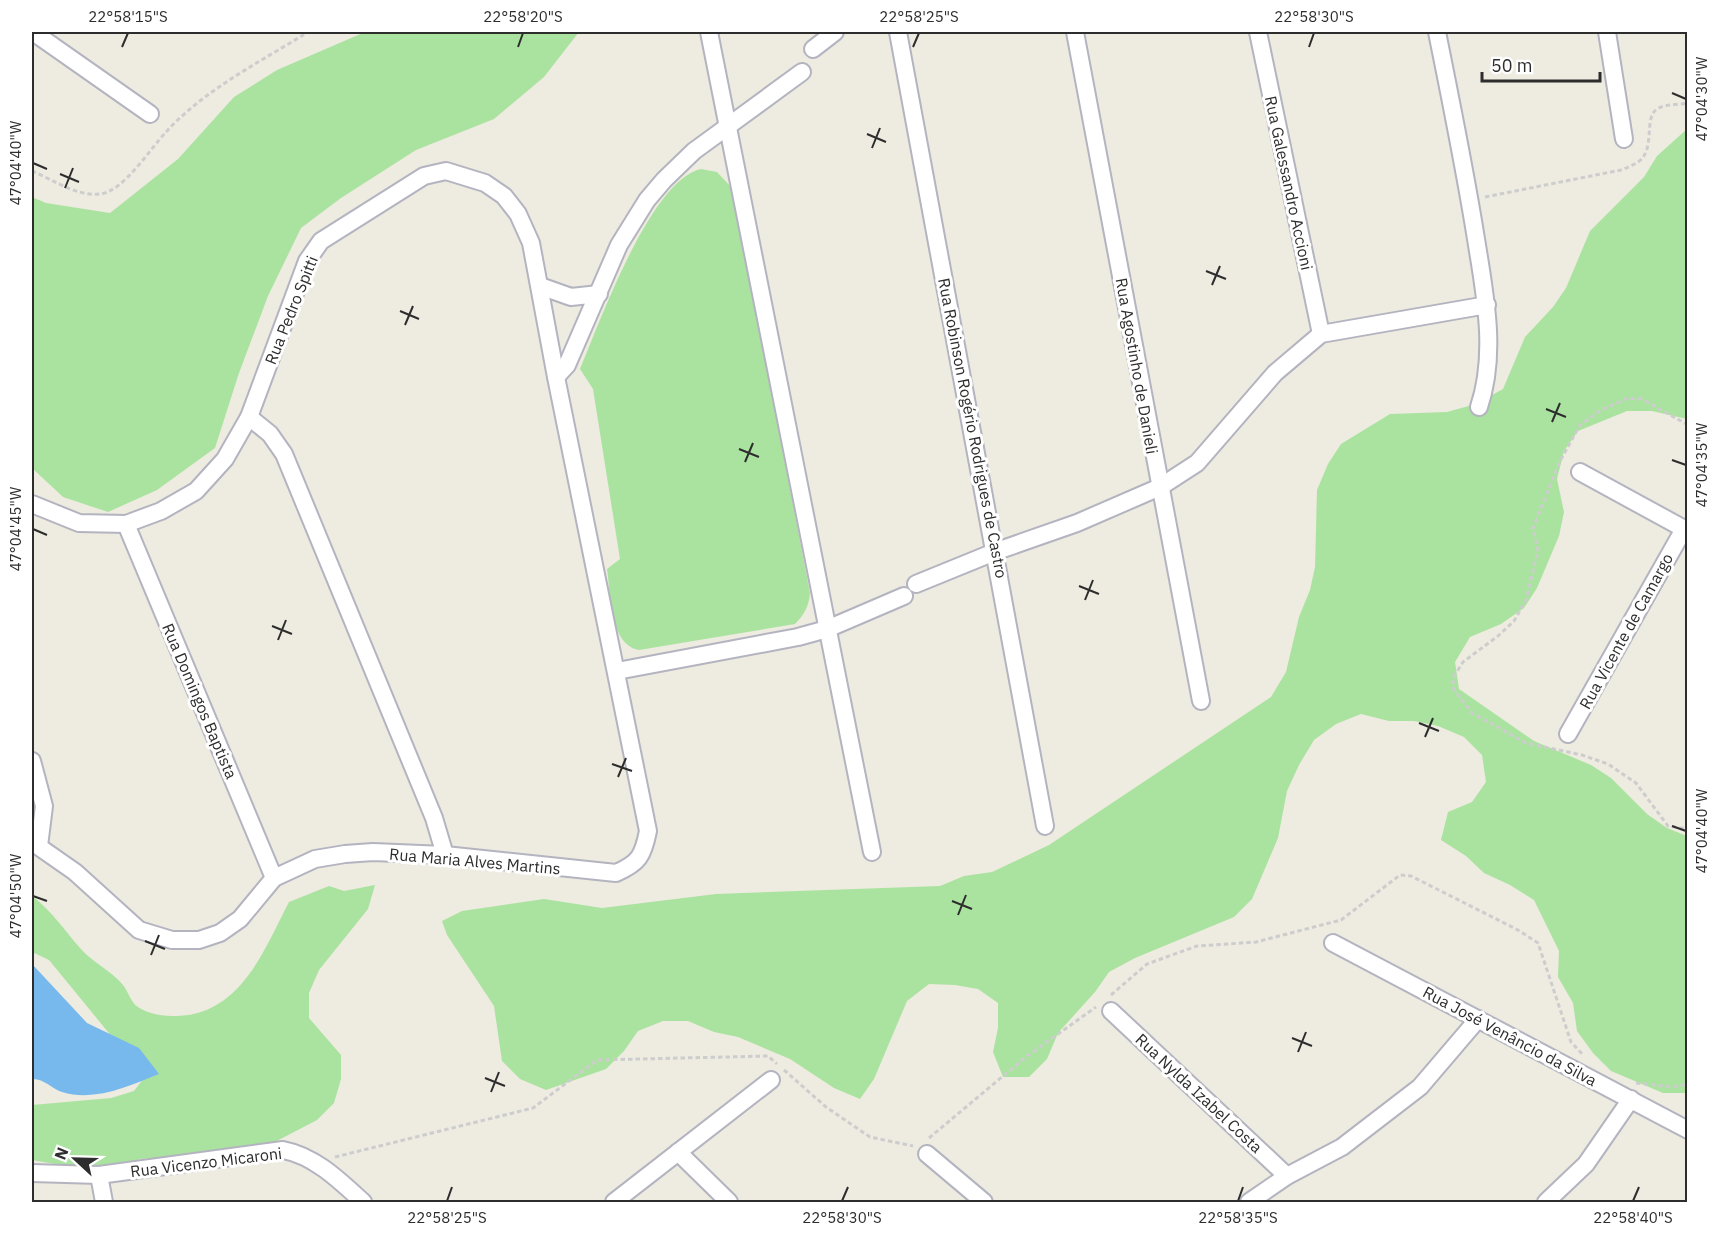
<svg xmlns="http://www.w3.org/2000/svg" width="1719" height="1234" font-family="'IBM Plex Sans',sans-serif">
	<rect width="100%" height="100%" fill="#eeebe0"/>
	<!-- green -->
	<g fill="#aae39f">
		<polygon points="365,32 579,32 544,77 494,119 416,150 341,198 301,228 268,296 239,373 215,448 157,490 108,512 63,497 32,468 32,197 46,203 110,213 178,159 234,97 277,70"/>
		<polygon points="1687,129 1687,419 1652,411 1627,411 1578,431 1564,451 1557,479 1564,512 1559,536 1537,588 1524,608 1501,624 1470,637 1455,662 1459,689 1534,741 1591,765 1611,778 1647,814 1667,828 1687,836 1687,1093 1663,1093 1611,1071 1593,1053 1577,1031 1573,1003 1558,977 1559,951 1534,900 1510,885 1484,873 1466,856 1441,840 1448,812 1472,802 1486,782 1482,755 1464,737 1438,726 1414,721 1389,721 1361,714 1336,724 1314,740 1299,765 1287,791 1278,838 1252,899 1234,917 1135,958 1109,972 1095,992 1058,1033 1047,1059 1029,1077 1003,1077 993,1052 998,1028 998,1003 978,989 955,985 929,984 907,1001 874,1079 860,1099 834,1088 790,1059 738,1037 714,1032 688,1021 663,1021 638,1031 624,1051 606,1069 546,1090 520,1079 502,1061 494,1006 447,935 442,921 462,911 544,899 602,908 716,894 940,886 964,876 992,872 1049,845 1271,697 1286,672 1299,617 1310,590 1315,567 1317,490 1328,464 1341,444 1390,414 1447,412 1476,404 1503,389 1525,337 1553,307 1566,288 1590,231 1644,177 1657,156"/>
		<path d="M 701,169 L 717,172 L 732,188 L 810,593 C 809,606 804,615 795,624 L 639,650 C 609,644 611,594 607,569 L 620,559 L 593,389 L 580,369 C 599,324 651,179 701,169 Z"/>
		<path d="M 375,885 L 368,909 L 319,970 L 309,993 L 309,1018 L 341,1055 L 341,1079 L 334,1103 L 317,1120 L 269,1145 L 196,1155 L 140,1159 L 113,1167 L 84,1169 L 32,1160 L 32,1105 L 111,1098 L 134,1091 L 150,1070 L 117,1043 L 49,960 L 32,952 L 32,896 C 52,911 64,930 81,949 C 93,963 112,971 123,985 C 128,991 131,1003 138,1007 C 150,1015 163,1016 177,1016 C 241,1014 264,950 289,902 L 329,886 L 344,891 Z"/>
	</g>
	<!-- water -->
	<path fill="#77b9ec" d="M 32,964 L 87,1023 L 139,1048 L 159,1074 C 129,1086 95,1102 62,1092 C 51,1088 43,1078 32,1079 Z"/>
	<g fill="none" stroke-linecap="round" stroke-linejoin="round">
		<!-- minor casing -->
		<g stroke="#b3b4c0" stroke-width="20">
			<g id="minor">
				<polyline points="33,32 150,114"/>
				<polyline points="709,32 872,852"/>
				<polyline points="898,32 1045,826"/>
				<polyline points="1075,32 1201,701"/>
				<polyline points="1258,32 1321,334"/>
				<path d="M 1437,32 C 1451,101 1465,170 1476,239 C 1485,295 1497,353 1479,407"/>
				<polyline points="1607,32 1624,139"/>
				<polyline points="813,49 835,32"/>
				<polyline points="540,286 571,297 599,294"/>
				<polyline points="556,377 567,365 619,245 647,200 664,180 694,151 802,72"/>
				<polyline points="249,417 270,434 284,454 434,818 445,855"/>
				<polyline points="1580,472 1688,531"/>
				<path d="M 32,504 L 79,523 L 126,524 L 161,511 L 196,491 L 225,459 L 249,417 L 307,261 L 321,241 L 424,176 L 446,171 L 485,183 L 504,196 L 518,214 L 531,243 L 556,377 L 648,831 C 643,856 639,863 616,873 L 445,855 L 373,852 L 345,854 L 315,859 L 274,878 L 240,919 L 220,933 L 199,940 L 172,940 L 139,930 L 75,872 L 32,842"/>
				<polyline points="126,524 274,878"/>
				<polyline points="916,584 997,551 1077,523 1160,487 1197,463 1275,373 1321,334 1487,305"/>
				<polyline points="617,671 798,637 827,629 904,596"/>
				<polyline points="1568,734 1684,529"/>
				<polyline points="32,761 44,806 39,846"/>
				<polyline points="1333,943 1688,1130"/>
				<polyline points="1111,1011 1287,1176"/>
				<polyline points="678,1152 729,1202"/>
				<polyline points="927,1154 984,1202"/>
				<path d="M 32,1173 L 99,1175 L 283,1150 C 315,1156 340,1181 363,1202"/>
				<polyline points="99,1175 104,1202"/>
				<polyline points="614,1202 771,1080"/>
				<polyline points="1249,1202 1287,1176 1342,1147 1420,1087 1478,1019"/>
				<polyline points="1546,1202 1586,1164 1631,1099"/>
			</g>
		</g>
		<!-- path -->
		<g stroke="#cdcdcd" stroke-width="3" stroke-dasharray="4.5 3" stroke-linecap="butt">
			<path d="M 32,171 C 52,179 77,197 100,194 C 123,192 150,149 166,132 C 204,90 260,62 308,32"/>
			<path d="M 1485,197 L 1621,170 C 1627,168 1633,165 1638,162 C 1657,149 1642,115 1659,108 C 1667,104 1679,105 1688,103"/>
			<polyline points="1688,425 1642,399 1628,398 1601,410 1580,425 1560,461 1533,528 1538,550 1526,600 1514,621 1498,636 1463,662 1453,678 1453,688 1472,713 1526,743 1582,755 1608,764 1636,783 1668,826 1688,829"/>
			<polyline points="1111,995 1147,964 1197,946 1256,942 1341,920 1400,875 1411,876 1518,930 1538,943 1571,1042 1583,1055"/>
			<polyline points="784,1070 826,1107 870,1137 913,1146"/>
			<polyline points="1636,1083 1673,1087 1688,1084"/>
			<polyline points="929,1138 1027,1056 1096,1007"/>
			<polyline points="335,1157 533,1108 597,1060 768,1056 777,1064"/>
		</g>
		<!-- minor -->
		<use href="#minor" stroke="#fff" stroke-width="16"/>
	</g>
	<!-- ticks -->
	<path fill="none" stroke="#2d2d2d" stroke-width="2" d="M 122,47 L 128,33M 518,47 L 523,33M 913,47 L 919,33M 1309,47 L 1314,33M 1672,93 L 1686,99M 867,134 L 886,142M 872,148 L 880,128M 33,163 L 47,169M 60,174 L 79,182M 65,188 L 73,168M 1206,271 L 1226,279M 1212,285 L 1220,266M 400,311 L 419,319M 405,325 L 413,306M 1546,409 L 1566,417M 1552,422 L 1560,403M 739,449 L 759,457M 1672,460 L 1686,465M 745,462 L 753,443M 33,529 L 47,535M 1079,586 L 1099,594M 1085,600 L 1093,580M 272,626 L 292,634M 278,640 L 286,620M 1419,723 L 1439,731M 1425,737 L 1433,718M 612,764 L 632,771M 618,777 L 626,758M 1672,826 L 1686,831M 33,896 L 47,901M 952,901 L 972,909M 958,915 L 966,895M 145,941 L 165,949M 151,955 L 159,935M 1292,1038 L 1312,1046M 1298,1052 L 1306,1032M 485,1078 L 505,1086M 491,1092 L 499,1072M 447,1201 L 452,1187M 842,1201 L 848,1187M 1238,1201 L 1243,1187M 1633,1201 L 1639,1187"/>
	<g text-anchor="middle" dominant-baseline="central" stroke-width="6" stroke-linejoin="round" paint-order="stroke">
		<!-- street labels -->
		<g font-size="16" fill="#2d2d2d" stroke="#fff">
			<text transform="translate(1289 183) rotate(78)">Rua Galessandro Accioni</text>
			<text transform="translate(291 310) rotate(-68)">Rua Pedro Spitti</text>
			<text transform="translate(1137 366) rotate(80)">Rua Agostinho de Danieli</text>
			<text transform="translate(973 428) rotate(79)">Rua Robinson Rogério Rodrigues de Castro</text>
			<text transform="translate(1626 631) rotate(-61)">Rua Vicente de Camargo</text>
			<text transform="translate(200 701) rotate(67)">Rua Domingos Baptista</text>
			<text transform="translate(475 861) rotate(5)">Rua Maria Alves Martins</text>
			<text transform="translate(1510 1036) rotate(28)">Rua José Venâncio da Silva</text>
			<text transform="translate(1199 1093) rotate(43)">Rua Nylda Izabel Costa</text>
			<text transform="translate(206 1162) rotate(-7)">Rua Vicenzo Micaroni</text>
		</g>
	</g>
	<!-- border -->
	<rect width="1719" height="1234" fill="none" stroke="#ffffff" stroke-width="66"/>
	<!-- north arrow -->
	<g transform="translate(75 1159) rotate(292)" stroke="#ffffff" stroke-width="4.5" paint-order="stroke">
	<path d="M0-4.5L10 22L0 15L-10 22Z" fill="#2d2d2d"/>
	<text y="-9" font-size="16" font-weight="bold" text-anchor="middle" fill="#2d2d2d">N</text>
	</g>
	<!-- scale -->
	<path d="M1482 72v9h118v-9" fill="none" stroke="#2d2d2d" stroke-width="3"/>
	<text x="1491" y="72" font-size="18" fill="#2d2d2d" stroke="#ffffff" stroke-width="4.5" paint-order="stroke">50 m</text>
	<rect x="33" y="33" width="1653" height="1168" fill="none" stroke="#2d2d2d" stroke-width="2"/>
	<g font-size="15" text-anchor="middle" fill="#2d2d2d">
		<text x="128" y="22">22°58'15"S</text>
		<text x="523" y="22">22°58'20"S</text>
		<text x="919" y="22">22°58'25"S</text>
		<text x="1314" y="22">22°58'30"S</text>
		<text transform="translate(1702 99) rotate(-90)" y="5">47°04'30"W</text>
		<text transform="translate(16 163) rotate(-90)" y="5">47°04'40"W</text>
		<text transform="translate(1702 465) rotate(-90)" y="5">47°04'35"W</text>
		<text transform="translate(16 529) rotate(-90)" y="5">47°04'45"W</text>
		<text transform="translate(1702 831) rotate(-90)" y="5">47°04'40"W</text>
		<text transform="translate(16 896) rotate(-90)" y="5">47°04'50"W</text>
		<text x="447" y="1223">22°58'25"S</text>
		<text x="842" y="1223">22°58'30"S</text>
		<text x="1238" y="1223">22°58'35"S</text>
		<text x="1633" y="1223">22°58'40"S</text>
	</g>
</svg>
